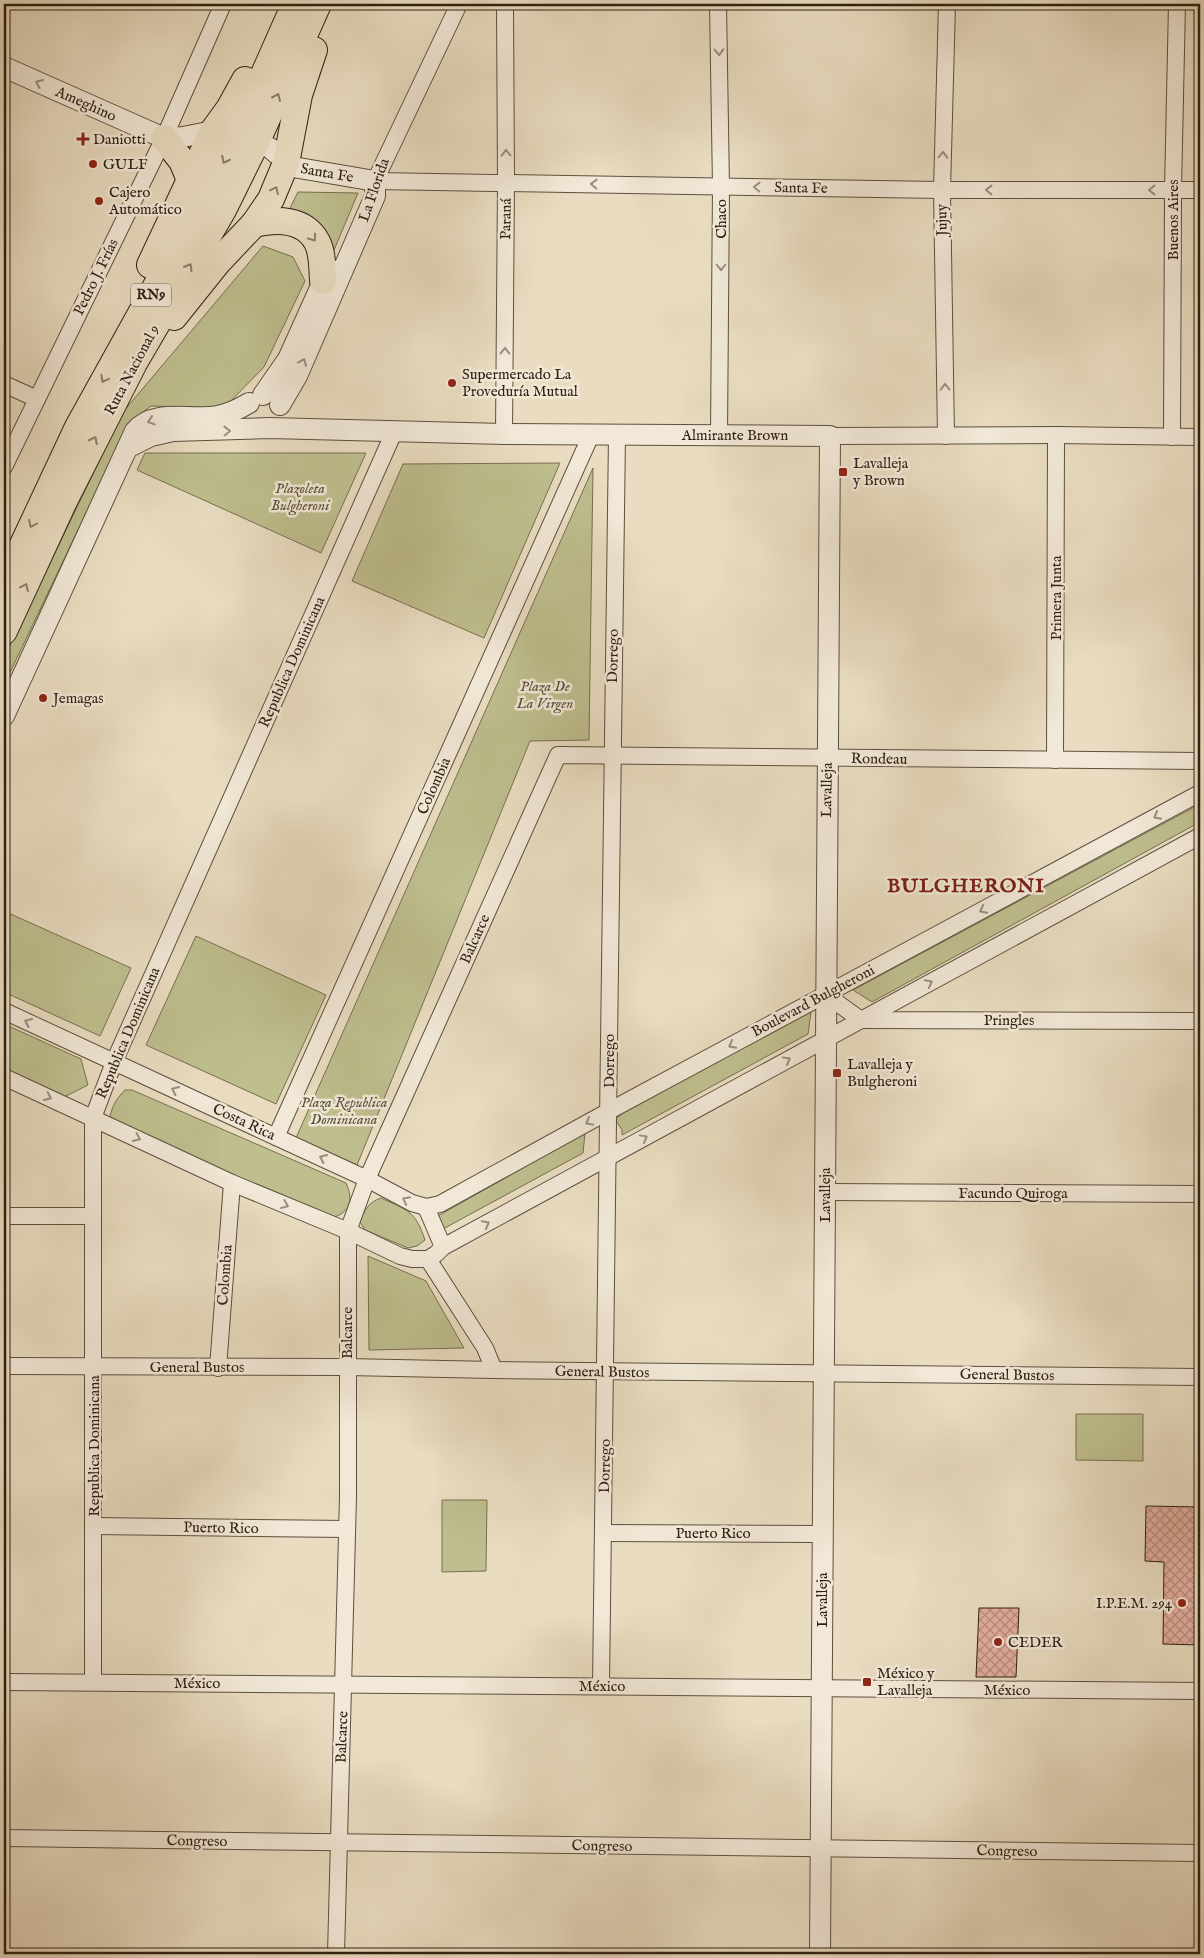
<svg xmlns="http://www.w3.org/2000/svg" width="1204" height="1958" font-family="'IM FELL English',serif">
	<defs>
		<pattern id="building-cross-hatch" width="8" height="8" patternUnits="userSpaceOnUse" patternTransform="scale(1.25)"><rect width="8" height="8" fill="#e3ad9e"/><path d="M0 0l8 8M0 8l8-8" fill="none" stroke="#b88c80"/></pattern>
	</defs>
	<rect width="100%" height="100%" fill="#e9dcc1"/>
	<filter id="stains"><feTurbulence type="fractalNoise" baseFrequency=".004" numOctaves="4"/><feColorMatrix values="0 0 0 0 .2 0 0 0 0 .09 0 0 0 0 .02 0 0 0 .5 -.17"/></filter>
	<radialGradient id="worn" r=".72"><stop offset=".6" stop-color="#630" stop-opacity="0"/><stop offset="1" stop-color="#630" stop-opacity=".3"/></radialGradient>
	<!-- green -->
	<g fill="#bebe8e" stroke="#766f50">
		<polygon points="298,192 358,193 334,250 289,210"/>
		<polygon points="263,246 293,257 305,281 264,367 224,408 151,406 129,423 4,685 4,658 123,412"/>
		<polygon points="145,453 366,453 321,553 137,470"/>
		<polygon points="560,463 484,638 352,581 403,464"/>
		<polygon points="593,468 589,740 530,741 357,1165 296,1138"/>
		<polygon points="1200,804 1200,822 872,1002 853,990"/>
		<polygon points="4,911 131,968 100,1036 4,992"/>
		<polygon points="196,936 326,995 276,1104 146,1045"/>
		<polygon points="811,1012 808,1034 622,1135 622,1130 615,1119 621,1115 621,1113"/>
		<polygon points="4,1024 81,1059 88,1085 64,1097 4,1069"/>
		<path d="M 125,1090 L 132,1090 L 346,1183 C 354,1201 350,1213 331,1218 L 109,1123 C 111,1108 115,1100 125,1090 Z"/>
		<polygon points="585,1133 583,1153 443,1229 436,1217"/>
		<path d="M 381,1198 C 407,1210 415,1210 425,1240 L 417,1246 L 408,1248 L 365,1230 L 360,1222 C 364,1210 369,1202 381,1198 Z"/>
		<polygon points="368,1256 426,1281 464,1348 369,1350"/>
		<polygon points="1076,1414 1143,1414 1143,1461 1076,1460"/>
		<polygon points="442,1500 487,1500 486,1571 442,1572"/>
	</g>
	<!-- building -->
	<g fill="url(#building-cross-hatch)" stroke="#2e2013">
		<polygon points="1146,1506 1200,1507 1200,1645 1163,1644 1164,1562 1145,1561"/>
		<polygon points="979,1608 1019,1608 1016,1677 976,1677"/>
	</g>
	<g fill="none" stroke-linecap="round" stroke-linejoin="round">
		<!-- minor casing -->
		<g stroke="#5d4f3e" stroke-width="18">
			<g id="minor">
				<polyline points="459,4 375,181 942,190 1200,190"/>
				<polyline points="718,4 721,187 719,435"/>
				<polyline points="4,384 37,399"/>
				<polyline points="504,434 506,182 505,4"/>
				<polyline points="830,436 1056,435 1200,437"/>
				<polyline points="946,436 942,190 947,4"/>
				<polyline points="1172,437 1173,190 1177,4"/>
				<polyline points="4,467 164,138 223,4"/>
				<polyline points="1055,760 1056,435"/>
				<polyline points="825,994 861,1020 1200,1021"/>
				<polyline points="4,1011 276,1137 367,1179 412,1203 426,1207 443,1247 436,1254 428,1259 412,1259 400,1256 348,1231 232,1183 4,1077"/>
				<polyline points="276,1137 591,435"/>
				<polyline points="825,1192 1200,1194"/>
				<polyline points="426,1207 440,1204 609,1111 1200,793"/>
				<polyline points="4,1216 93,1216"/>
				<polyline points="443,1247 1200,836"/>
				<polyline points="428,1259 485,1348 494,1370"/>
				<polyline points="4,1366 347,1367 494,1370 1200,1377"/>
				<polyline points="218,1368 232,1183"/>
				<polyline points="94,1526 347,1529"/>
				<polyline points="604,1533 823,1534"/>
				<polyline points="4,1682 1200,1691"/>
				<polyline points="93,1682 93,1118 114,1062 394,432"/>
				<path d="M 601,1686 C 608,1269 609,852 617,435"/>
				<polyline points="4,1838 1200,1853"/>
				<polyline points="336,1954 348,1496 348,1231 367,1179 558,755 1200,761"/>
			</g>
		</g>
		<!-- tertiary casing -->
		<g stroke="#5d4f3e" stroke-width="22">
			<g id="tertiary">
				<polyline points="4,67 164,138 183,137 213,131 223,130 238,133 270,148 293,167 375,181"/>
				<polyline points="263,395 288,359 329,268"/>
				<polyline points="280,405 297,376 375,196 375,181"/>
				<polyline points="129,447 151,436 173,431 270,428 504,434 830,436 820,1954"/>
				<path d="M 4,716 L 135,431 C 154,408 191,421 217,416 C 229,414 239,409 249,403"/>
			</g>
		</g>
		<!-- trunk casing -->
		<g stroke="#2e2013" stroke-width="28">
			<g id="trunk">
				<polyline points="164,138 182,161 190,180"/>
				<path d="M 254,224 C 276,219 304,218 317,242 C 323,253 322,268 323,281"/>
				<polyline points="150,265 213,131 229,109 245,80"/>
				<polyline points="174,317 218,262 254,224 271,199 286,163 299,95 314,50"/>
				<polyline points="4,585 78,427 210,189 238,133 295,4"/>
				<polyline points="4,631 65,499 134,363 223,210 257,141 318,4"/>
			</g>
		</g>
		<!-- minor -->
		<use href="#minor" stroke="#f1e8d7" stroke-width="16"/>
		<!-- tertiary -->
		<use href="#tertiary" stroke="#f1e8d7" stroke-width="20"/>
		<!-- trunk -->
		<use href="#trunk" stroke="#e9dcc1" stroke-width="26"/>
	</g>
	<!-- one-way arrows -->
	<defs><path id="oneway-chevron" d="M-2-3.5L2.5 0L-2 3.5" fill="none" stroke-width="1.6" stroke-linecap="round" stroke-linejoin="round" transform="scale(1.25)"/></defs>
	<g stroke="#998e7f">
		<use href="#oneway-chevron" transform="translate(719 52) rotate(89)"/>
		<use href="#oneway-chevron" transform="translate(39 83) rotate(-156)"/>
		<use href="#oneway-chevron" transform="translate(506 153) rotate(-91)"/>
		<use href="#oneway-chevron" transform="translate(943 155) rotate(-88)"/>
		<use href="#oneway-chevron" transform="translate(594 184) rotate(-179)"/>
		<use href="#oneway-chevron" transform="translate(757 187) rotate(-179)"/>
		<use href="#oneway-chevron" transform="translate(989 190) rotate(180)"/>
		<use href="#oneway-chevron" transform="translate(1152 190) rotate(180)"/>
		<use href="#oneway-chevron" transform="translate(721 267) rotate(90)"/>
		<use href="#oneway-chevron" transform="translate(505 351) rotate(-89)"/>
		<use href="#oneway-chevron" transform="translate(303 362) rotate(-67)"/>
		<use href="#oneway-chevron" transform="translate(945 387) rotate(-91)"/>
		<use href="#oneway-chevron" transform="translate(151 421) rotate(162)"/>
		<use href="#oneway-chevron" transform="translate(227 431) rotate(-1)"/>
		<use href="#oneway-chevron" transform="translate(1157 816) rotate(152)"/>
		<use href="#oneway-chevron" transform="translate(983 910) rotate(152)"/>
		<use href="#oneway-chevron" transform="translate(929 983) rotate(-28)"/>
		<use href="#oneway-chevron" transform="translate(28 1022) rotate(-156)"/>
		<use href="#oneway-chevron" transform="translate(732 1045) rotate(152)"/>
		<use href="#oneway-chevron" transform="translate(787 1060) rotate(-29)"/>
		<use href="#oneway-chevron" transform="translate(175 1090) rotate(-155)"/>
		<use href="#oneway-chevron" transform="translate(48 1097) rotate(25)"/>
		<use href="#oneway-chevron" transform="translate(589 1122) rotate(151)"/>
		<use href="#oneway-chevron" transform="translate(137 1138) rotate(25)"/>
		<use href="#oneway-chevron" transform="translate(644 1138) rotate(-29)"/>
		<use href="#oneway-chevron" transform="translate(323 1158) rotate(-155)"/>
		<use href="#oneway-chevron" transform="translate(406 1200) rotate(-153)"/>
		<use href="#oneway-chevron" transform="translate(285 1205) rotate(23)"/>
		<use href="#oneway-chevron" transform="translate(486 1224) rotate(-28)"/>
	</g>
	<g stroke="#8c7e6a">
		<use href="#oneway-chevron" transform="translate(277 97) rotate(-66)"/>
		<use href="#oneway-chevron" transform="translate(225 160) rotate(117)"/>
		<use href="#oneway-chevron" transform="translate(275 190) rotate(-64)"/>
		<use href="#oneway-chevron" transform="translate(313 238) rotate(54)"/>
		<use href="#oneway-chevron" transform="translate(189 267) rotate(-60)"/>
		<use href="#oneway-chevron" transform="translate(104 379) rotate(118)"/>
		<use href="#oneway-chevron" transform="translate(94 440) rotate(-63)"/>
		<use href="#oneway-chevron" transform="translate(32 524) rotate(115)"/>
		<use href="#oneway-chevron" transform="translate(25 587) rotate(-65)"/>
	</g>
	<!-- markers -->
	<g fill="#8f2418" stroke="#f1e8d7" stroke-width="2">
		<path d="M80.5 131.5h5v5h5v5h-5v5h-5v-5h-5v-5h5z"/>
		<circle cx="93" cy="164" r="5"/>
		<circle cx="99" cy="201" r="5"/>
		<circle cx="452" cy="383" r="5"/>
		<rect x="838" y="467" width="10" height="10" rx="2.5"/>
		<circle cx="43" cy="698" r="5"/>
		<rect x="832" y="1068" width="10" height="10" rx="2.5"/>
		<circle cx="1182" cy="1603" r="5"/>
		<circle cx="998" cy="1642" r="5"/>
		<rect x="862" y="1677" width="10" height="10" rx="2.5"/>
	</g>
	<g text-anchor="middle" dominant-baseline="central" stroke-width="5" stroke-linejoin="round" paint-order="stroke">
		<!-- shield labels -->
		<rect fill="#f1e8d7" stroke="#685c4e" stroke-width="1" x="131" y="283.5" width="40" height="23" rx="4"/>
		<g font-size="14" font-weight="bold" fill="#2e2013">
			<text x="151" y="295">RN9</text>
		</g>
		<!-- street labels -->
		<g font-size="15" fill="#2e2013" stroke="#f1e8d7">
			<text transform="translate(86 104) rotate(24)">Ameghino</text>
			<text transform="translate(327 173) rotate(10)">Santa Fe</text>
			<text transform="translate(801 188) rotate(1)">Santa Fe</text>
			<text transform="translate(374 190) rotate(-71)">La Florida</text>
			<text transform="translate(506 219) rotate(-89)">Paraná</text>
			<text transform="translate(721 219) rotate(-90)">Chaco</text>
			<text transform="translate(942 220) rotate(-91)">Jujuy</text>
			<text transform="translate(1173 220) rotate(-90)">Buenos Aires</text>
			<text transform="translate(96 277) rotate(-64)">Pedro J. Frías</text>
			<text transform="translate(132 370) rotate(-62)">Ruta Nacional 9</text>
			<text x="735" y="435">Almirante Brown</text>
			<text transform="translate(1056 598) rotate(-90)">Primera Junta</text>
			<text transform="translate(613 656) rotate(-89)">Dorrego</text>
			<text transform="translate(292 662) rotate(-66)">Republica Dominicana</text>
			<text transform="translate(879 759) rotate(1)">Rondeau</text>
			<text transform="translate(434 786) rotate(-66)">Colombia</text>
			<text transform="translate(827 790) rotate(-89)">Lavalleja</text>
			<text transform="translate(475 939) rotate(-66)">Balcarce</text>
			<text transform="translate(813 1001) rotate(-28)">Boulevard Bulgheroni</text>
			<text x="1009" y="1020">Pringles</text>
			<text transform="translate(128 1033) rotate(-67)">Republica Dominicana</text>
			<text transform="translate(609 1061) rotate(-90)">Dorrego</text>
			<text transform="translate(244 1122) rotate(25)">Costa Rica</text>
			<text x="1013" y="1193">Facundo Quiroga</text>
			<text transform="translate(825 1195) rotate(-90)">Lavalleja</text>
			<text transform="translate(225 1275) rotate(-86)">Colombia</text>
			<text transform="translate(347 1333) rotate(-90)">Balcarce</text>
			<text x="197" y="1367">General Bustos</text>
			<text transform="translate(602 1372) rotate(1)">General Bustos</text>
			<text transform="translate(1007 1375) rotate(1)">General Bustos</text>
			<text transform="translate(94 1446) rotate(-90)">Republica Dominicana</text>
			<text transform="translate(605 1466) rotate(-89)">Dorrego</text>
			<text transform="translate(221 1528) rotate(1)">Puerto Rico</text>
			<text x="713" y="1533">Puerto Rico</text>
			<text transform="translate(822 1600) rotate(-90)">Lavalleja</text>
			<text x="197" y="1683">México</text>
			<text x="602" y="1686">México</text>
			<text x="1007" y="1690">México</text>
			<text transform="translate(342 1737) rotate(-88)">Balcarce</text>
			<text transform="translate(197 1841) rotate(1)">Congreso</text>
			<text transform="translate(602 1846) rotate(1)">Congreso</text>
			<text transform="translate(1007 1851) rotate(1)">Congreso</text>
		</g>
		<!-- poi labels -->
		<g font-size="15" fill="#2e2013" stroke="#f1e8d7" text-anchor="start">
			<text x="93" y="139">Daniotti</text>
			<text x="103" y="164">GULF</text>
			<text x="109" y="192">Cajero<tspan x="109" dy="17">Automático</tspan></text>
			<text x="462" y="374">Supermercado La<tspan x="462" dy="17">Proveduría Mutual</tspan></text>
			<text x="853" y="463">Lavalleja<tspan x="853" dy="17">y Brown</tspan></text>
			<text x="53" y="698">Jemagas</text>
			<text x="847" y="1064">Lavalleja y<tspan x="847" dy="17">Bulgheroni</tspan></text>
			<text x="1172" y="1603" text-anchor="end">I.P.E.M. 294</text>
			<text x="1008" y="1642">CEDER</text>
			<text x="877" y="1673">México y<tspan x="877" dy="17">Lavalleja</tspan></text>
		</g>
		<!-- park labels -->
		<g font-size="15" font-style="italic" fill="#594f38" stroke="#f1e8d7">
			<text x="300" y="488">Plazoleta<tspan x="300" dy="17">Bulgheroni</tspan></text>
			<text x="545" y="686">Plaza De<tspan x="545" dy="17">La Virgen</tspan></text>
			<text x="344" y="1102">Plaza Republica<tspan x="344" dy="17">Dominicana</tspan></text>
		</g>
		<!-- district labels -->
		<g font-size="20" font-weight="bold" letter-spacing="1" fill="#7a1f14" stroke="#f1e8d7">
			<text x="966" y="886">BULGHERONI</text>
		</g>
	</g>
	<!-- margin -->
	<rect width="1204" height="1958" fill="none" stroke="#e9dcc1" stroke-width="20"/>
	<rect x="5" y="5" width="1194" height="1948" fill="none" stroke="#2e2013" stroke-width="2.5"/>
	<rect x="10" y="10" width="1184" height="1938" fill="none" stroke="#2e2013"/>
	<rect width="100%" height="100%" filter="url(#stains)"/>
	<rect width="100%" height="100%" fill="url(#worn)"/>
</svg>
